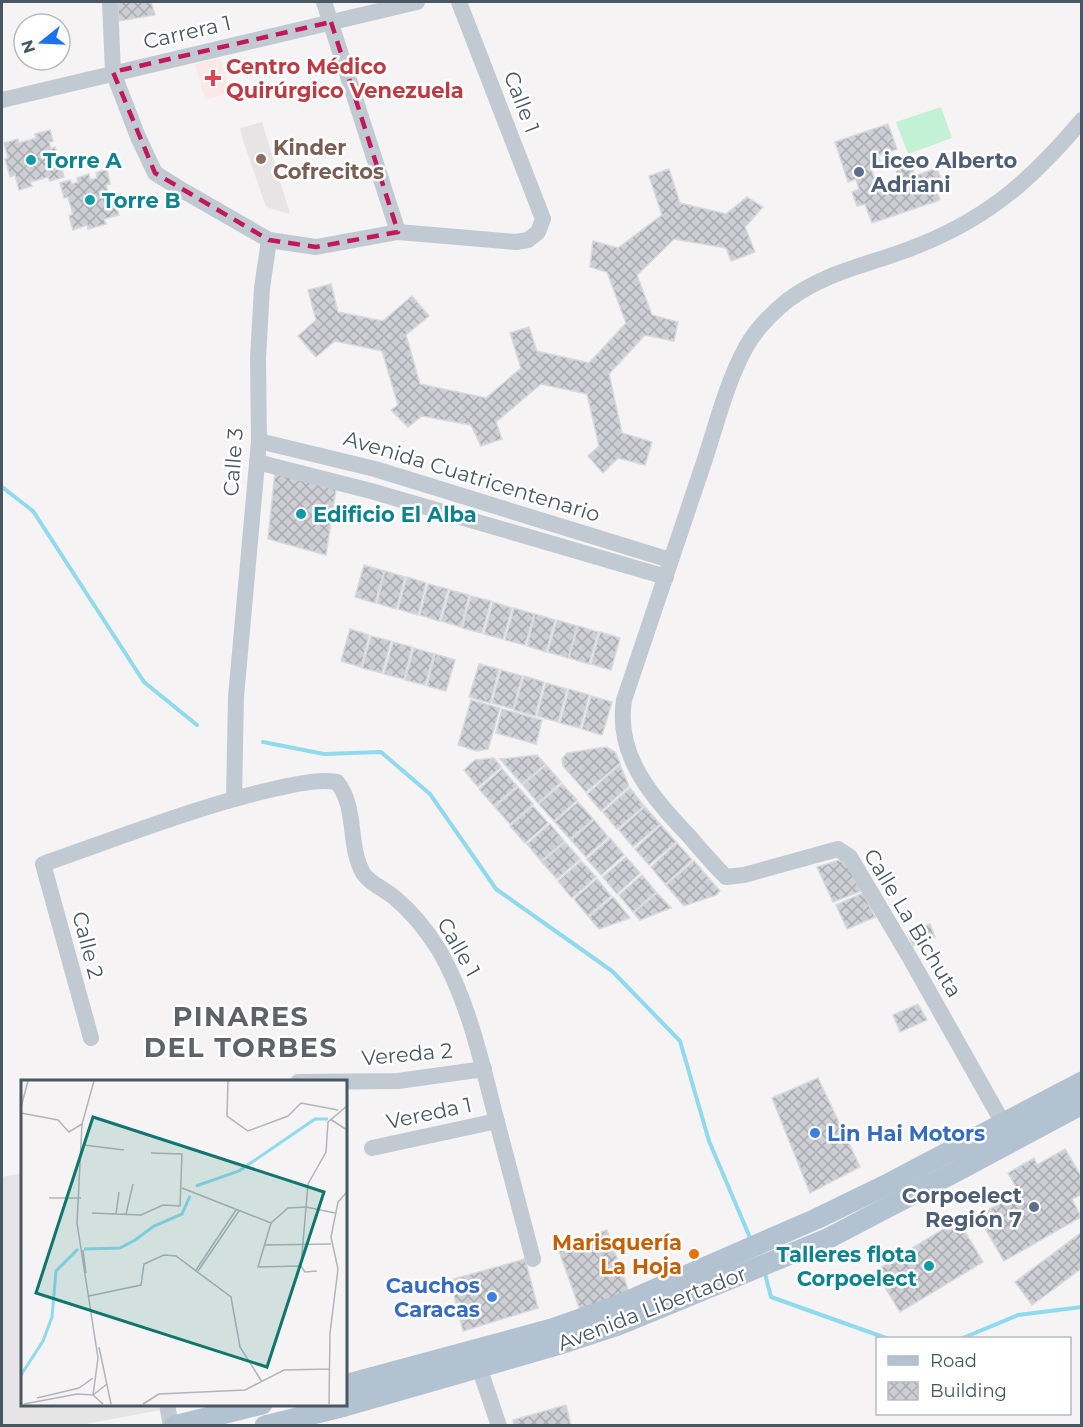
<svg xmlns="http://www.w3.org/2000/svg" width="1083" height="1427" font-family="Montserrat,sans-serif">
	<defs>
		<pattern id="building-cross-hatch" width="8" height="8" patternUnits="userSpaceOnUse" patternTransform="scale(1.5)"><rect width="8" height="8" fill="#cdcfd5"/><path d="M0 0l8 8M0 8l8-8" fill="none" stroke="#a8abb0"/></pattern>
	</defs>
	<rect width="100%" height="100%" fill="#f5f3f3"/>
	<!-- education -->
	<g fill="#e6e4e5">
		<polygon points="262,122 290,214 266,207 245,146 240,128"/>
		<polygon points="22,1173 22,1404 177,1404 177,1407 80,1425 2,1426 2,1177"/>
	</g>
	<!-- medical -->
	<polygon fill="#fce8e6" points="221,58 230,93 205,100 195,64"/>
	<!-- grass -->
	<polygon fill="#c3f1d5" points="941,107 952,138 908,154 896,122"/>
	<g fill="none" stroke-linecap="round" stroke-linejoin="round">
		<!-- stream -->
		<g stroke="#90daee" stroke-width="4">
			<polyline points="2,487 33,511 144,682 197,725"/>
			<polyline points="263,742 324,754 381,752 430,794 496,889 612,971 680,1041 709,1141 751,1240"/>
			<polyline points="765,1274 771,1297 886,1338"/>
			<polyline points="963,1338 1018,1315 1082,1307"/>
		</g>
	</g>
	<!-- building -->
	<g fill="url(#building-cross-hatch)" stroke="#d7d9de" stroke-width="1.5">
		<polygon points="117,2 151,2 155,15 119,21"/>
		<polygon points="888,124 897,149 878,156 880,161 870,165 878,189 900,182 894,164 909,158 915,176 937,168 943,184 935,186 940,200 872,223 865,204 857,206 852,192 859,189 856,179 848,182 835,142"/>
		<polygon points="50,130 53,141 49,142 51,149 55,147 59,160 53,161 55,168 61,166 64,177 50,181 48,177 30,182 32,186 19,190 15,175 10,177 5,159 8,158 4,143 18,139 19,143 36,138 35,134"/>
		<polygon points="107,169 110,184 106,185 111,203 115,202 119,215 104,219 106,224 88,229 87,225 73,230 69,216 73,214 68,197 64,198 60,183 70,180 72,184 78,182 77,178 89,174 90,180 97,178 96,173"/>
		<polygon points="669,169 680,203 726,214 747,197 763,207 745,227 755,252 731,261 726,248 674,239 637,275 652,315 678,322 674,341 645,335 609,374 622,433 652,442 645,465 618,458 603,473 588,456 599,446 587,394 541,384 496,422 502,439 481,446 471,425 422,416 408,427 391,410 398,405 382,351 335,341 316,357 298,336 316,320 308,290 331,284 338,312 383,321 412,296 429,316 406,335 420,384 486,398 521,368 510,333 529,327 537,351 589,363 626,323 607,272 590,267 593,241 618,248 662,215 649,176"/>
		<polygon points="275,471 336,489 326,555 268,539"/>
		<polygon points="364,565 384,571 375,603 355,597"/>
		<polygon points="385,571 405,577 396,609 377,603"/>
		<polygon points="407,577 426,583 418,615 398,609"/>
		<polygon points="428,584 448,589 439,621 420,615"/>
		<polygon points="450,590 469,595 461,627 441,621"/>
		<polygon points="471,596 491,601 482,633 462,628"/>
		<polygon points="493,602 512,608 503,639 484,634"/>
		<polygon points="514,608 534,614 525,645 505,640"/>
		<polygon points="535,614 555,620 546,652 527,646"/>
		<polygon points="557,620 577,626 568,658 548,652"/>
		<polygon points="578,626 598,632 589,664 569,658"/>
		<polygon points="350,629 369,635 361,667 341,661"/>
		<polygon points="600,632 620,638 611,670 591,664"/>
		<polygon points="371,636 391,641 382,673 362,668"/>
		<polygon points="393,642 412,647 404,679 384,674"/>
		<polygon points="414,648 434,654 425,685 405,680"/>
		<polygon points="435,654 455,660 446,691 427,686"/>
		<polygon points="479,664 499,669 490,703 469,697"/>
		<polygon points="501,670 522,676 513,709 492,703"/>
		<polygon points="524,676 544,682 535,716 514,710"/>
		<polygon points="546,683 567,689 558,722 537,716"/>
		<polygon points="569,689 589,695 580,728 560,723"/>
		<polygon points="591,696 612,702 602,735 582,729"/>
		<polygon points="471,700 500,708 488,749 477,751 458,745"/>
		<polygon points="502,709 542,720 536,744 496,733"/>
		<polygon points="606,747 615,752 620,763 586,792 563,766 562,759 567,753"/>
		<polygon points="537,755 545,764 522,784 500,759"/>
		<polygon points="494,758 501,767 478,787 464,770 475,760"/>
		<polygon points="546,765 561,782 538,803 523,785"/>
		<polygon points="620,765 629,786 601,811 587,794"/>
		<polygon points="502,769 517,786 494,806 479,789"/>
		<polygon points="562,784 577,800 554,821 539,804"/>
		<polygon points="518,787 533,804 510,824 495,807"/>
		<polygon points="630,788 644,806 617,829 603,812"/>
		<polygon points="578,802 593,819 570,839 555,822"/>
		<polygon points="533,806 548,823 525,843 510,826"/>
		<polygon points="645,807 660,824 633,847 619,830"/>
		<polygon points="594,820 608,837 586,857 571,840"/>
		<polygon points="550,824 564,841 541,861 527,844"/>
		<polygon points="661,825 676,842 649,865 635,849"/>
		<polygon points="610,838 624,855 601,875 587,859"/>
		<polygon points="565,842 580,859 557,879 542,862"/>
		<polygon points="677,843 692,860 665,884 651,867"/>
		<polygon points="626,857 640,873 617,894 603,877"/>
		<polygon points="839,860 847,865 861,891 833,902 817,867"/>
		<polygon points="581,861 596,877 572,898 558,881"/>
		<polygon points="694,861 720,891 716,895 684,906 666,885"/>
		<polygon points="642,875 656,892 633,912 619,895"/>
		<polygon points="597,879 611,896 588,916 574,899"/>
		<polygon points="657,893 671,908 640,920 634,913"/>
		<polygon points="863,893 875,917 847,929 836,905"/>
		<polygon points="613,897 630,918 599,929 589,917"/>
		<polygon points="930,924 935,937 913,946 907,932"/>
		<polygon points="918,1004 927,1020 900,1032 893,1015"/>
		<polygon points="818,1078 860,1167 810,1193 772,1098"/>
		<polygon points="1065,1149 1082,1178 1082,1194 1072,1199 1081,1217 1004,1261 978,1216 1019,1192 1008,1173 1034,1158 1037,1165"/>
		<polygon points="958,1220 983,1262 900,1312 875,1271"/>
		<polygon points="607,1230 629,1292 580,1310 558,1248"/>
		<polygon points="1082,1232 1082,1268 1032,1305 1015,1282"/>
		<polygon points="525,1259 538,1308 463,1331 450,1280"/>
		<polygon points="566,1405 571,1426 514,1426 513,1420"/>
	</g>
	<g fill="none" stroke-linecap="round" stroke-linejoin="round">
		<!-- minor -->
		<g stroke="#c1cad2" stroke-width="16">
			<polyline points="110,2 113,72 138,137 155,173 182,190 269,240 316,247 398,232 516,242 528,240 538,232 543,219 459,2"/>
			<polyline points="324,2 398,232"/>
			<polyline points="2,100 417,2"/>
			<polyline points="259,441 375,469 670,560"/>
			<polyline points="257,462 371,491 666,577"/>
			<polyline points="234,798 236,697 259,441 258,358 262,288 269,240"/>
			<path d="M 91,1038 L 43,864 C 121,837 198,806 278,788 C 298,784 317,779 337,782 C 358,809 347,844 363,873 C 369,883 386,890 395,898 C 412,912 427,931 439,950 C 469,1002 482,1064 497,1122 C 509,1168 521,1213 533,1259"/>
			<polyline points="298,1082 398,1081 484,1069"/>
			<path d="M 1003,1123 L 910,958 L 850,857 L 838,849 L 744,875 L 726,877 C 713,864 701,850 689,836 C 653,798 615,756 624,700 C 651,621 677,541 704,462 C 717,423 726,384 746,347 C 756,329 772,313 788,300 C 830,269 875,264 922,244 C 991,216 1034,177 1082,120"/>
			<polyline points="372,1148 497,1121"/>
			<polyline points="476,1358 499,1426"/>
			<polyline points="167,1404 171,1426"/>
		</g>
		<!-- major -->
		<g stroke="#b3c2d1" stroke-width="21">
			<polyline points="345,1385 552,1329 612,1308 816,1219 884,1186 1082,1082"/>
			<polyline points="174,1426 262,1404"/>
			<polyline points="265,1426 345,1406 557,1345 618,1325 827,1239 959,1170 1082,1104"/>
		</g>
	</g>
	<!-- marked area -->
	<path fill="none" stroke="#c2185b" stroke-width="4.5" stroke-dasharray="12 8" stroke-linejoin="round" d="M 331,22 L 398,232 L 316,247 L 269,240 L 155,173 L 113,72 Z"/>
	<!-- markers -->
	<path fill="#e0444e" stroke="#fff" stroke-width="2" d="M210 69h6v6h6v6h-6v6h-6v-6h-6v-6h6z"/>
	<circle fill="#8d6e63" stroke="#fff" stroke-width="2" cx="261" cy="159" r="6"/>
	<g fill="#0f9aa8" stroke="#fff" stroke-width="2">
		<circle cx="31" cy="160" r="6"/>
		<circle cx="90" cy="200" r="6"/>
		<circle cx="301" cy="514" r="6"/>
		<circle cx="929" cy="1266" r="6"/>
	</g>
	<g fill="#5c6f8a" stroke="#fff" stroke-width="2">
		<circle cx="859" cy="172" r="6"/>
		<circle cx="1034" cy="1207" r="6"/>
	</g>
	<g fill="#3f7fe0" stroke="#fff" stroke-width="2">
		<circle cx="815" cy="1133" r="6"/>
		<circle cx="492" cy="1297" r="6"/>
	</g>
	<circle fill="#e8710a" stroke="#fff" stroke-width="2" cx="694" cy="1254" r="6"/>
	<g text-anchor="middle" dominant-baseline="central" stroke-width="5" stroke-linejoin="round" paint-order="stroke">
		<!-- street labels -->
		<g font-size="21" fill="#4a5661" stroke="#fff">
			<text transform="translate(187 32) rotate(-13)">Carrera 1</text>
			<text transform="translate(522 102) rotate(69)">Calle 1</text>
			<text transform="translate(233 462) rotate(-86)">Calle 3</text>
			<text transform="translate(472 476) rotate(17)">Avenida Cuatricentenario</text>
			<text transform="translate(913 923) rotate(59)">Calle La Bichuta</text>
			<text transform="translate(88 945) rotate(75)">Calle 2</text>
			<text transform="translate(459 947) rotate(60)">Calle 1</text>
			<text transform="translate(407 1054) rotate(-5)">Vereda 2</text>
			<text transform="translate(429 1113) rotate(-12)">Vereda 1</text>
			<text transform="translate(652 1308) rotate(-21)">Avenida Libertador</text>
		</g>
		<!-- health labels -->
		<g font-size="21" font-weight="bold" fill="#be3a42" stroke="#fff" text-anchor="start">
			<text x="226" y="66">Centro Médico<tspan x="226" dy="24">Quirúrgico Venezuela</tspan></text>
		</g>
		<!-- education labels -->
		<g font-size="21" font-weight="bold" fill="#785e54" stroke="#fff" text-anchor="start">
			<text x="273" y="147">Kinder<tspan x="273" dy="24">Cofrecitos</tspan></text>
		</g>
		<!-- culture labels -->
		<g font-size="21" font-weight="bold" fill="#0d838f" stroke="#fff" text-anchor="start">
			<text x="43" y="160">Torre A</text>
			<text x="102" y="200">Torre B</text>
			<text x="313" y="514">Edificio El Alba</text>
			<text x="917" y="1254" text-anchor="end">Talleres flota<tspan x="917" dy="24">Corpoelect</tspan></text>
		</g>
		<!-- service labels -->
		<g font-size="21" font-weight="bold" fill="#4e5e75" stroke="#fff" text-anchor="start">
			<text x="871" y="160">Liceo Alberto<tspan x="871" dy="24">Adriani</tspan></text>
			<text x="1022" y="1195" text-anchor="end">Corpoelect<tspan x="1022" dy="24">Región 7</tspan></text>
		</g>
		<!-- shop labels -->
		<g font-size="21" font-weight="bold" fill="#366cbe" stroke="#fff" text-anchor="start">
			<text x="827" y="1133">Lin Hai Motors</text>
			<text x="480" y="1285" text-anchor="end">Cauchos<tspan x="480" dy="24">Caracas</tspan></text>
		</g>
		<!-- food labels -->
		<g font-size="21" font-weight="bold" fill="#c56008" stroke="#fff" text-anchor="end">
			<text x="682" y="1242">Marisquería<tspan x="682" dy="24">La Hoja</tspan></text>
		</g>
		<!-- district labels -->
		<g font-size="27" font-weight="bold" letter-spacing="1.5" fill="#5f6368" stroke="#fff">
			<text x="241" y="1016">PINARES<tspan x="241" dy="31">DEL TORBES</tspan></text>
		</g>
	</g>
	<!-- overview -->
	<g transform="translate(21 1080)">
		<rect width="326" height="326" fill="#f5f3f3"/>
		<path fill="none" stroke="#90daee" stroke-width="3" d="M 175,106 L 218,91 L 294,39 L 307,39M 63,169 L 99,168 L 114,160 L 133,146 L 161,134 L 169,116M 0,295 L 22,261 L 31,237 L 35,191 L 57,169"/>
		<path fill="none" stroke="#b1b4b9" stroke-width="1.5" d="M 73,1 L 61,44 L 56,143 L 77,278 L 72,315 L 82,324M 207,1 L 206,36 L 227,51 L 267,36 L 280,23 L 317,30M 0,27 L 7,1M 0,33 L 37,40 L 48,52 L 61,44M 309,39 L 326,50M 63,65 L 103,70M 161,108 L 250,143M 28,118 L 60,118M 71,133 L 120,135 L 142,125 L 159,126 L 161,74 L 130,73M 95,134 L 98,112M 105,134 L 112,104M 244,165 L 310,164M 62,170 L 65,193M 280,186 L 287,104 L 305,72 L 307,42 L 326,26M 280,186 L 237,187 L 250,143 L 267,128 L 285,127 L 314,133M 280,186 L 284,192 L 296,191M 175,190 L 215,130M 177,191 L 218,131M 68,216 L 120,205 L 123,184 L 143,175 L 155,176 L 210,217 L 219,267 L 241,302M 78,267 L 90,324M 16,318 L 58,308 L 72,298M 3,324 L 56,314 L 72,315 L 86,304M 122,324 L 138,314 L 224,310 L 263,290 L 309,289M 308,324 L 309,253 L 317,189 L 310,157 L 317,122 L 326,112"/>
		<path fill="#0f766e" fill-opacity="0.15" stroke="#0f766e" stroke-width="3" d="M 72,37 L 303,112 L 246,287 L 15,213 Z"/>
		<rect width="326" height="326" fill="none" stroke="#4a5661" stroke-width="3"/>
	</g>
	<!-- border -->
	<rect width="1083" height="1427" fill="none" stroke="#4a5661" stroke-width="6"/>
	<!-- legend -->
	<rect x="876" y="1337" width="195" height="78" fill="#ffffff" stroke="#b7bbc0" stroke-width="1.5"/>
	<rect x="888" y="1356" width="30" height="9" fill="#b3c2d1" stroke="#b7bbc0" stroke-width="1.5"/>
	<text x="930" y="1367" font-size="18" fill="#4a5661">Road</text>
	<rect x="888" y="1382" width="30" height="18" fill="url(#building-cross-hatch)" stroke="#b7bbc0" stroke-width="1.5"/>
	<text x="930" y="1397" font-size="18" fill="#4a5661">Building</text>
	<!-- north arrow -->
	<g transform="translate(42 42) rotate(252)"><circle r="28" fill="#ffffff" stroke="#b7bbc0" stroke-width="1.5"/>
	<path d="M0-4.5L10 22L0 15L-10 22Z" fill="#1a73e8"/>
	<text y="-9" font-size="16" font-weight="bold" text-anchor="middle" fill="#4a5661">N</text>
	</g>
</svg>
